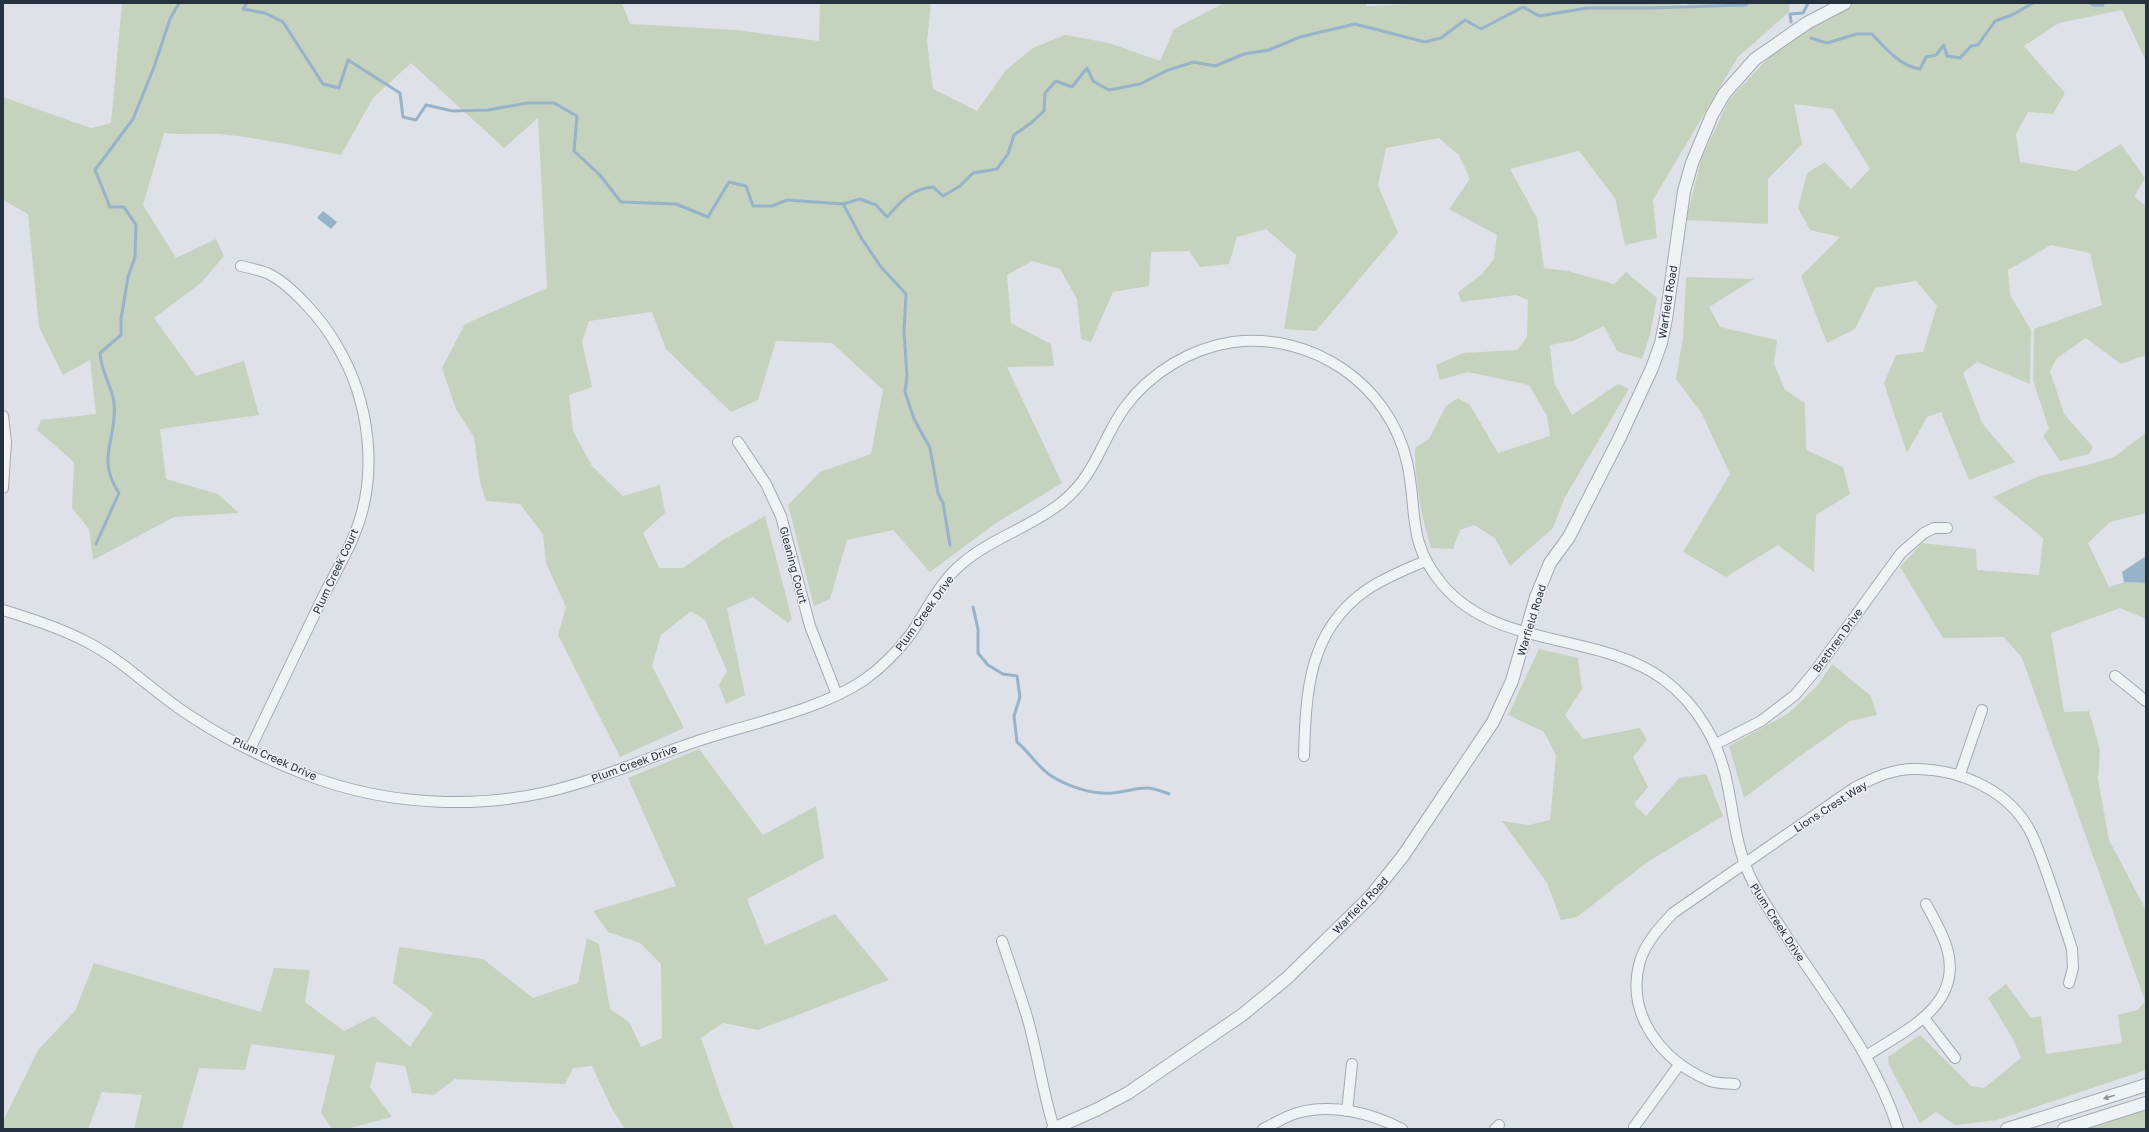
<svg xmlns="http://www.w3.org/2000/svg" width="2149" height="1132" font-family="'Golos Text',sans-serif">
	<rect width="100%" height="100%" fill="#dee2e8"/>
	<!-- green -->
	<g fill="#c5d2be">
		<path d="M 122,3 L 622,3 L 630,24 L 736,30 L 819,41 L 820,3 L 931,3 L 927,42 L 933,89 L 977,111 L 1006,70 L 1033,48 L 1065,35 L 1109,43 L 1160,61 L 1174,29 L 1224,3 L 1366,3 L 1367,6 L 1428,3 L 1664,3 L 1685,5 L 1694,3 L 1790,3 L 1789,12 L 1738,57 L 1653,200 L 1657,238 L 1625,245 L 1615,198 L 1579,151 L 1510,169 L 1537,218 L 1544,268 L 1568,271 L 1614,284 L 1626,272 L 1657,298 L 1650,335 L 1642,359 L 1617,351 L 1604,326 L 1573,341 L 1550,345 L 1554,383 L 1572,415 L 1618,384 L 1629,389 L 1565,497 L 1553,528 L 1510,566 L 1495,538 L 1474,525 L 1460,530 L 1453,549 L 1431,548 C 1421,515 1415,483 1415,448 L 1429,439 L 1446,406 L 1458,398 L 1470,405 L 1498,453 L 1550,436 L 1547,416 L 1529,385 L 1468,372 L 1440,380 L 1436,365 L 1463,353 L 1517,350 L 1527,337 L 1528,300 L 1516,295 L 1461,302 L 1458,292 L 1482,274 L 1494,259 L 1497,235 L 1449,209 L 1470,179 L 1459,155 L 1439,138 L 1386,148 L 1378,185 L 1398,233 L 1316,331 L 1284,329 L 1296,255 L 1266,229 L 1237,237 L 1229,264 L 1200,267 L 1189,251 L 1151,252 L 1149,286 L 1113,292 L 1091,342 L 1081,339 L 1077,299 L 1060,269 L 1032,261 L 1007,275 L 1011,323 L 1051,344 L 1054,366 L 1007,367 L 1062,483 L 996,523 L 930,572 L 893,530 L 847,540 L 830,599 L 814,606 L 788,505 L 820,472 L 871,454 L 883,390 L 832,343 L 776,341 L 758,400 L 731,412 L 666,349 L 652,312 L 589,321 L 582,342 L 592,387 L 569,395 L 573,431 L 592,466 L 623,496 L 660,485 L 665,513 L 643,533 L 659,568 L 683,568 L 723,540 L 765,516 L 792,619 L 788,623 L 753,597 L 727,608 L 745,695 L 726,704 L 719,685 L 727,671 L 705,620 L 691,611 L 661,635 L 652,666 L 684,728 L 620,757 L 558,635 L 566,607 L 546,563 L 543,534 L 520,504 L 486,501 L 480,482 L 474,437 L 456,409 L 442,368 L 465,324 L 547,288 L 538,118 L 504,148 L 411,63 L 373,98 L 341,155 C 301,147 260,138 219,134 C 201,133 183,135 164,133 L 143,205 L 176,258 L 216,239 L 224,256 L 202,282 L 154,318 L 196,376 L 244,361 L 259,415 L 160,429 L 166,479 L 218,494 L 239,513 L 174,517 L 93,560 L 89,529 L 72,508 L 74,462 L 37,430 L 41,420 L 96,414 L 90,360 L 63,375 L 39,327 L 28,214 L 3,200 L 3,97 L 91,128 L 111,123 Z"/>
		<polygon points="1846,3 2146,3 2146,61 2122,10 2059,23 2024,46 2065,93 2053,114 2028,112 2016,134 2020,162 2076,171 2121,144 2145,178 2134,197 2146,206 2146,355 2121,364 2086,338 2057,358 2050,371 2064,414 2093,447 2089,454 2060,461 2043,436 2049,429 2033,380 2034,329 2102,305 2090,253 2051,245 2008,270 2010,295 2031,330 2030,384 1977,362 1963,373 1982,423 2015,462 1969,480 1941,412 1927,417 1907,453 1884,383 1896,355 1923,352 1937,306 1916,281 1875,288 1855,329 1827,343 1801,276 1840,237 1810,230 1798,208 1807,173 1825,162 1851,189 1870,169 1833,109 1794,104 1802,144 1768,179 1768,224 1686,220 1701,159 1729,100 1772,54"/>
		<polygon points="1686,277 1754,279 1709,307 1720,327 1777,340 1774,364 1785,390 1805,403 1806,450 1843,467 1850,494 1816,515 1814,572 1778,545 1726,577 1683,552 1730,474 1702,414 1676,379 1683,337"/>
		<polygon points="2146,433 2146,513 2110,522 2088,543 2109,587 2124,582 2146,583 2146,619 2120,608 2051,633 2064,712 2089,711 2100,750 2098,779 2109,840 2146,910 2146,1070 1997,1120 1955,1125 1936,1112 1920,1123 1889,1065 1888,1057 1920,1035 1971,1086 1984,1088 2021,1058 2013,1039 1988,998 2006,984 2031,1018 2041,1016 2046,1054 2122,1043 2118,1015 2138,1010 2145,1001 2022,658 2004,637 1943,638 1900,567 1922,543 1976,549 1977,570 2039,575 2043,538 1993,497 2039,476 2087,465 2114,457"/>
		<polygon points="1539,649 1578,658 1582,689 1565,715 1583,739 1640,728 1647,740 1633,757 1648,787 1634,804 1646,816 1679,778 1706,774 1723,816 1646,863 1577,917 1561,920 1547,883 1502,821 1529,825 1550,820 1556,755 1544,732 1508,715"/>
		<polygon points="1832,664 1871,696 1877,715 1850,721 1796,759 1744,798 1729,746 1789,713 1817,686"/>
		<polygon points="699,749 763,835 816,806 824,858 747,899 765,945 835,914 889,980 758,1030 723,1023 701,1038 720,1094 734,1129 625,1129 612,1109 592,1066 573,1068 565,1084 455,1079 434,1095 412,1093 405,1066 376,1062 370,1087 392,1117 346,1129 332,1129 321,1113 335,1055 251,1044 245,1070 199,1068 182,1129 134,1129 142,1095 102,1092 88,1129 3,1129 3,1121 38,1050 75,1011 94,963 261,1012 274,968 310,970 305,1002 344,1031 374,1016 410,1047 433,1013 393,983 399,947 483,959 533,998 578,983 587,938 599,944 610,1009 629,1022 641,1047 662,1038 661,964 640,943 608,932 593,911 676,886 628,778"/>
		<polygon points="2144,1103 2146,1129 2064,1129"/>
	</g>
	<!-- water -->
	<g fill="#97b3c9">
		<polygon points="323,211 337,222 331,229 317,218"/>
		<polygon points="2146,556 2146,583 2124,582 2122,572"/>
	</g>
	<g fill="none" stroke-linecap="round" stroke-linejoin="round">
		<!-- stream -->
		<g stroke="#97b3c9" stroke-width="3">
			<path d="M 247,3 L 243,9 L 265,13 L 283,22 L 323,84 L 339,88 L 348,60 L 400,93 L 403,117 L 416,120 L 426,105 L 453,111 L 488,110 L 527,103 L 554,103 L 577,116 L 574,151 L 600,175 L 621,202 L 676,204 L 708,217 L 729,182 L 746,186 L 753,206 L 772,206 L 787,200 L 843,204 L 860,199 L 876,205 L 887,217 C 901,201 911,189 933,187 L 943,196 L 960,186 L 973,173 L 997,169 L 1008,154 L 1014,135 L 1031,123 L 1044,111 L 1045,93 L 1056,81 L 1072,87 L 1087,68 L 1093,81 L 1109,90 L 1140,84 L 1168,70 L 1194,62 L 1215,66 L 1244,54 L 1269,50 L 1300,37 L 1355,24 L 1425,42 L 1441,38 L 1465,20 L 1481,29 L 1523,7 L 1539,16 L 1587,8 L 1650,8 L 1746,5 L 1748,3"/>
			<polyline points="2091,3 2093,5 2103,5 2103,3"/>
			<polyline points="1791,22 1790,14 1803,13 1808,3"/>
			<path d="M 1811,38 L 1827,43 L 1857,34 L 1872,34 C 1885,48 1900,66 1920,69 L 1926,57 L 1936,55 L 1944,45 L 1947,56 L 1960,58 L 1971,46 L 1978,45 L 1995,21 L 2012,15 L 2033,3"/>
			<polyline points="843,204 862,239 881,267 906,294 904,332 907,376 905,392 914,419 930,448 938,493 943,503 950,545"/>
			<path d="M 96,544 L 119,493 C 95,458 118,438 114,403 C 112,386 101,372 100,353 L 121,335 L 121,319 L 128,277 L 135,257 L 136,225 L 124,207 L 110,207 L 95,170 L 133,119 L 154,67 L 170,19 L 179,3"/>
			<path d="M 973,607 L 978,629 L 978,653 L 988,665 L 1003,674 L 1017,676 L 1020,697 L 1014,716 L 1017,742 C 1028,751 1039,768 1050,775 C 1066,786 1093,795 1113,793 C 1140,790 1141,783 1169,794"/>
		</g>
		<!-- minor casing -->
		<g stroke="#a3a9b2" stroke-width="12">
			<g id="minor">
				<path d="M 241,266 C 250,268 259,270 267,273 C 291,284 323,321 336,344 C 370,400 380,476 353,538 C 343,561 330,582 319,605 C 296,653 273,701 250,749"/>
				<polyline points="3,416 6,442 3,488"/>
				<polyline points="738,442 766,484 781,516 810,626 837,695"/>
				<path d="M 3,610 C 32,619 60,628 87,642 C 126,662 155,694 192,717 C 227,740 268,760 307,775 C 390,807 488,811 573,785 C 618,772 662,752 707,738 C 757,722 821,709 864,680 C 881,668 897,652 910,635 C 925,614 935,590 953,572 C 984,540 1027,530 1061,503 C 1097,474 1101,440 1125,407 C 1150,373 1191,348 1233,342 C 1312,332 1389,384 1407,462 C 1418,511 1406,541 1442,584 C 1497,650 1597,631 1663,679 C 1698,705 1720,744 1728,787 C 1734,817 1736,845 1749,874 C 1759,897 1775,918 1789,940 C 1829,1000 1876,1059 1898,1129"/>
				<polyline points="2115,676 2146,701"/>
				<polyline points="1716,744 1761,721 1795,695 1816,670 1901,553 1924,533 1934,528 1947,528"/>
				<path d="M 1304,756 C 1306,692 1308,632 1365,591 C 1383,578 1405,570 1425,561"/>
				<polyline points="1960,774 1982,710"/>
				<path d="M 1002,941 C 1011,967 1020,994 1028,1020 C 1038,1056 1043,1093 1054,1128"/>
				<polyline points="1924,1018 1955,1058"/>
				<path d="M 1866,1056 C 1904,1031 1961,1007 1948,952 C 1944,935 1934,919 1926,904"/>
				<path d="M 1735,1084 C 1726,1083 1715,1084 1708,1080 C 1661,1060 1625,1014 1640,961 C 1646,942 1660,927 1673,913 L 1854,788 C 1873,778 1894,768 1917,769 C 1963,770 2013,792 2033,837 C 2048,871 2060,913 2072,949 L 2073,968 L 2069,983"/>
				<polyline points="1347,1111 1352,1064"/>
				<polyline points="1634,1127 1679,1065"/>
				<path d="M 1263,1129 C 1274,1124 1286,1116 1297,1113 C 1332,1103 1371,1113 1402,1129"/>
				<polyline points="1495,1129 1499,1125"/>
			</g>
		</g>
		<!-- tertiary casing -->
		<g stroke="#a3a9b2" stroke-width="14">
			<g id="tertiary">
				<polyline points="1053,1129 1098,1109 1128,1093 1242,1015 1286,979 1370,897 1403,856 1493,722 1512,681 1536,597 1550,563 1569,537 1620,437 1652,368 1661,343 1666,319 1684,191 1692,163 1712,115 1724,94 1755,59 1807,23 1845,3"/>
				<polyline points="2007,1129 2146,1085"/>
				<polyline points="2064,1129 2146,1103"/>
			</g>
		</g>
		<!-- minor -->
		<use href="#minor" stroke="#f0f3f6" stroke-width="10"/>
		<!-- tertiary -->
		<use href="#tertiary" stroke="#f0f3f6" stroke-width="12"/>
	</g>
	<!-- one-way arrows -->
	<defs><path id="oneway-solid" d="M-6-.8H1V-3.2L6.5 0L1 3.2V.8H-6Z"/></defs>
	<use fill="#8b929a" href="#oneway-solid" transform="translate(2109 1097) rotate(163)"/>
	<g text-anchor="middle" dominant-baseline="central" stroke-width="3" stroke-linejoin="round" paint-order="stroke">
		<!-- street labels -->
		<g font-size="11" fill="#26313f" stroke="#edf1f5">
			<text transform="translate(1667 302) rotate(-81)">Warfield Road</text>
			<text transform="translate(794 565) rotate(75)">Gleaning Court</text>
			<text transform="translate(335 571) rotate(-65)">Plum Creek Court</text>
			<text transform="translate(924 613) rotate(-54)">Plum Creek Drive</text>
			<text transform="translate(1531 620) rotate(-73)">Warfield Road</text>
			<text transform="translate(1837 640) rotate(-54)">Brethren Drive</text>
			<text transform="translate(275 758) rotate(24)">Plum Creek Drive</text>
			<text transform="translate(634 763) rotate(-20)">Plum Creek Drive</text>
			<text transform="translate(1830 806) rotate(-33)">Lions Crest Way</text>
			<text transform="translate(1360 905) rotate(-46)">Warfield Road</text>
			<text transform="translate(1778 922) rotate(57)">Plum Creek Drive</text>
		</g>
	</g>
	<!-- border -->
	<rect width="2149" height="1132" fill="none" stroke="#26313f" stroke-width="8"/>
</svg>
